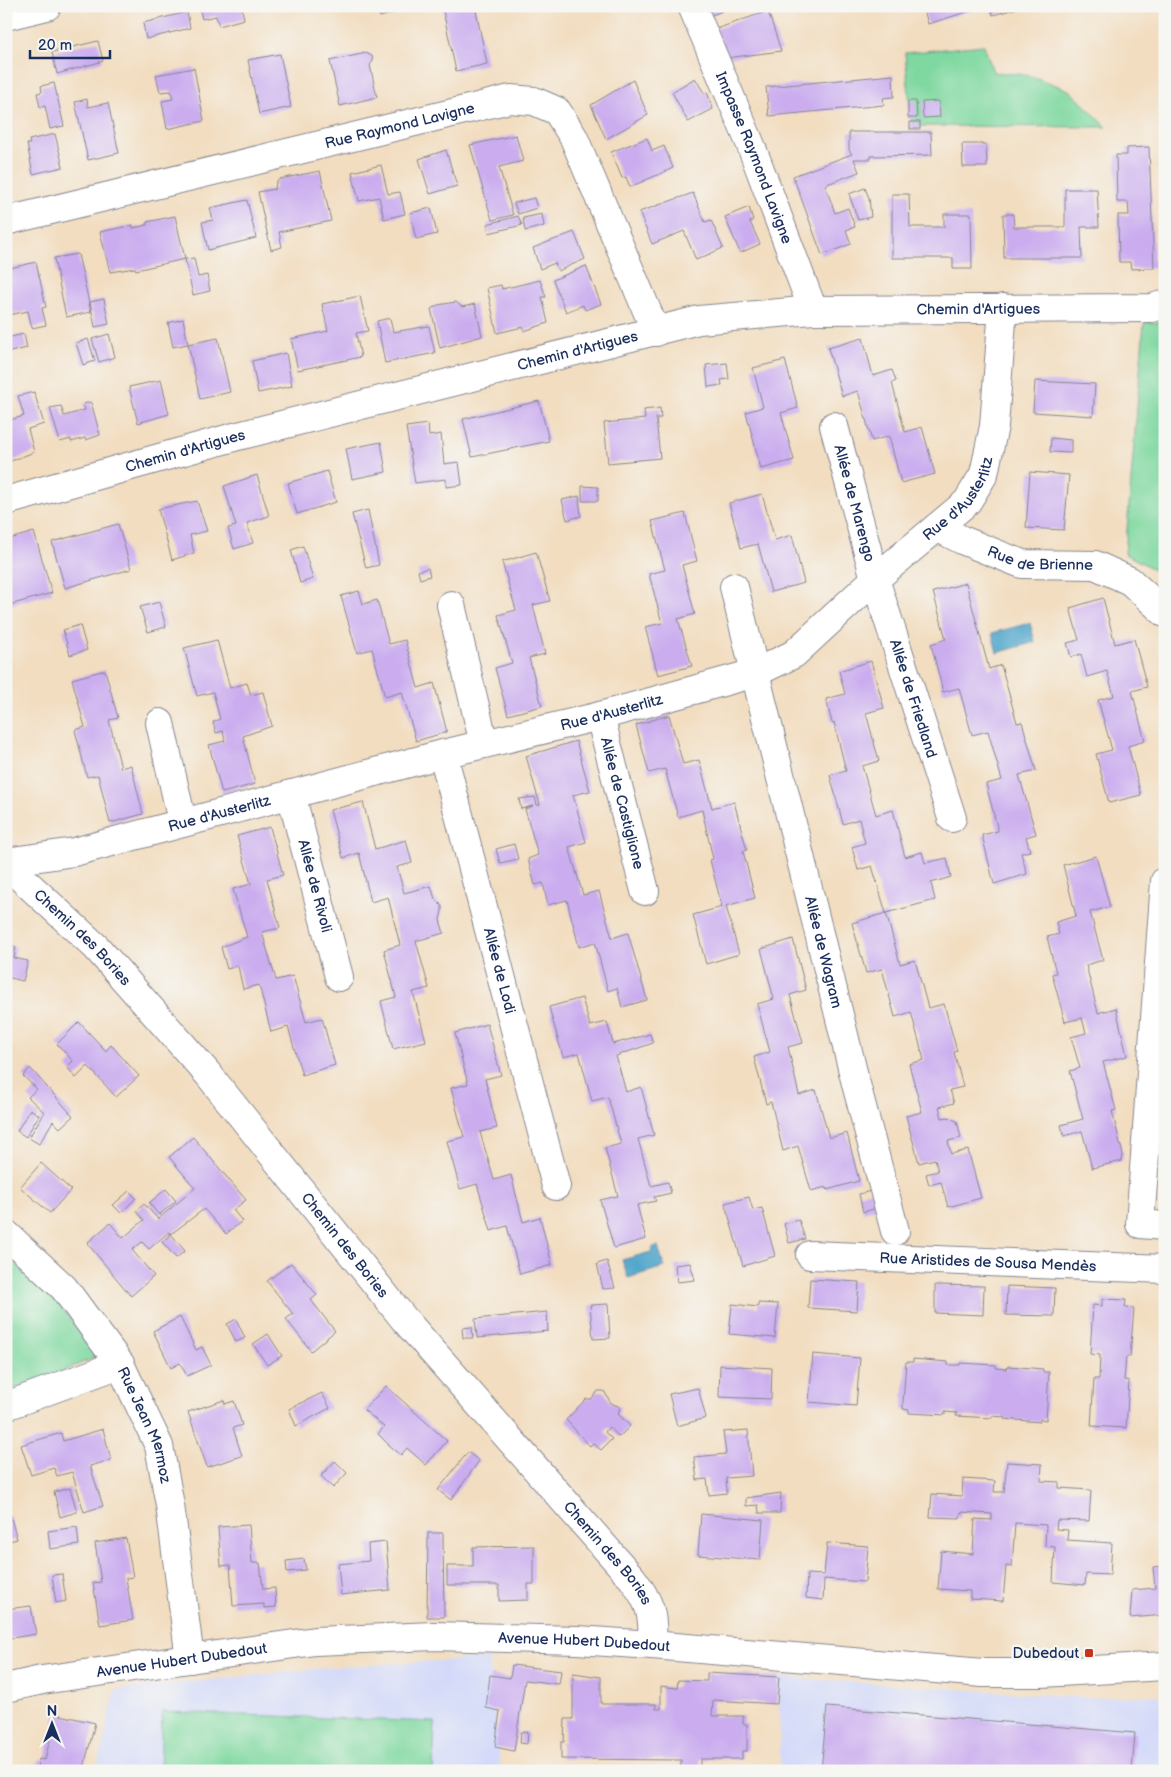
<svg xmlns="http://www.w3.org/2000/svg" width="1171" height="1777" font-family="'Balsamiq Sans',sans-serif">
	<rect width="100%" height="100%" fill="#f6f6f2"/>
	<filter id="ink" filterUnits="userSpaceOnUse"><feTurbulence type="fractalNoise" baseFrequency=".02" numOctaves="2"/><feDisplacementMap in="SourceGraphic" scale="10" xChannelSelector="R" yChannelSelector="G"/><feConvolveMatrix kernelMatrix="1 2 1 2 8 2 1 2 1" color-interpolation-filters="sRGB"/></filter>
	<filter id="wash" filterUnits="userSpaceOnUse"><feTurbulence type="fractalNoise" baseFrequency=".0096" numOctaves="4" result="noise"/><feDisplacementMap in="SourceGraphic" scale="20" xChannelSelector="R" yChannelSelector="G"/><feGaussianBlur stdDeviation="1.12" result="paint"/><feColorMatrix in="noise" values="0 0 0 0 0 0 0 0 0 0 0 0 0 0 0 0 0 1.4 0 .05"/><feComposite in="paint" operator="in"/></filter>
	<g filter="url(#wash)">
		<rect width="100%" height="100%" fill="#f2ddc0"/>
		<!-- built -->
		<g fill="#d3d9f9">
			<polygon points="489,1658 501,1771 97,1771 115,1690 334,1667"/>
			<polygon points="779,1677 1091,1698 1157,1695 1165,1698 1165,1755 1161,1771 780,1771"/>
		</g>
		<!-- green -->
		<g fill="#7ed89f" stroke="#4c847e">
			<polygon points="984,45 993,72 1029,75 1069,90 1107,127 912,126 905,53"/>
			<polygon points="1165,322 1165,575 1125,554 1144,323"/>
			<polygon points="6,1254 58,1303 98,1356 49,1377 6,1391"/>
			<polygon points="162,1712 435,1722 433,1771 160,1771"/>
		</g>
		<!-- water -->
		<g fill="#4ba4c9" stroke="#336a94">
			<polygon points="1030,623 1035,642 997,653 992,633"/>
			<polygon points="658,1246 664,1267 628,1278 622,1260 651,1252 653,1247"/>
		</g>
		<g id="blocks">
			<!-- building -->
			<g fill="#cbadef">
				<polygon points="224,6 252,6 252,7 242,9 244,19 219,26 216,16 202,19 200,11"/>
				<polygon points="377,6 395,6 396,12 380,17"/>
				<polygon points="442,6 475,6 487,64 456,71"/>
				<polygon points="697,6 720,6 722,11 702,19"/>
				<polygon points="923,6 971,6 973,10 928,24"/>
				<polygon points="990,6 1021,6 1021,7 993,15"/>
				<polygon points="768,11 781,51 726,58 716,29"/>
				<polygon points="187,12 190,28 146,39 143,23"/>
				<polygon points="98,41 103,61 57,74 52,52"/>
				<polygon points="366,53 372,56 373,61 370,65 377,97 340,106 330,61"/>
				<polygon points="280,54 291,107 259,114 248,60"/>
				<polygon points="194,68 204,121 167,129 162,101 173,99 171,91 160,92 156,75"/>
				<polygon points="893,75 894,97 883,98 884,105 769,116 766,87"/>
				<polygon points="695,78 704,93 707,92 713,109 688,122 672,92"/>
				<polygon points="633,80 648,115 606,139 591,105"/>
				<polygon points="54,83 64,126 50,129 45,106 40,107 37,93 42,92 41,86"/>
				<polygon points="87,99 88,107 108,103 119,153 88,160 75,102"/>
				<polygon points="908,101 916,101 917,118 908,118"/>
				<polygon points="939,101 940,117 923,118 922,102"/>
				<rect x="910" y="122" width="10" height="7"/>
				<polygon points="1161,127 1165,127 1165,150 1162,151"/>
				<polygon points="849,132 931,132 932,155 871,156 871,159 854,159 859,172 825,185 835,213 848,208 855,227 846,230 851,244 822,255 793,176 852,154 849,150"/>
				<polygon points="55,134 63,167 33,174 27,144 30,144 29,140"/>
				<polygon points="516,135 523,161 499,167 513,215 492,220 470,145"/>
				<polygon points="647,138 652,151 664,146 673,168 630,187 626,177 622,178 611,152"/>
				<polygon points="962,144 986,144 987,167 963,167"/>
				<polygon points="1149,147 1154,268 1131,269 1130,262 1119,262 1118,215 1129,215 1128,202 1117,202 1116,155 1127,155 1127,148"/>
				<polygon points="446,150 457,186 430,194 419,159"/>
				<polygon points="381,165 388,194 400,192 405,214 384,219 379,197 359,201 352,172"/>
				<polygon points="320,171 331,221 279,232 282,247 271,250 258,192 275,189 276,182 280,179"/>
				<polygon points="865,188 869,198 871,217 858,220 849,194"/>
				<polygon points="1065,189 1097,189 1099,227 1081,227 1082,258 1004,258 1003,214 1013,214 1014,227 1065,227"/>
				<polygon points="693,193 705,222 711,220 723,248 696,260 684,231 652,244 639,212"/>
				<polygon points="892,194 909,194 910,227 944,227 944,214 971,214 972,269 953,269 953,258 892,258"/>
				<polygon points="534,198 537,208 518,214 514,203"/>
				<polygon points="247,200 256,238 208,250 202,222 213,220 210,208"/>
				<polygon points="749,207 753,220 750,222 760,244 740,253 725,217"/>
				<polygon points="431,208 437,234 416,239 410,213"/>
				<polygon points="542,214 544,226 525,231 523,218"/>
				<polygon points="175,216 185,259 136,270 135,268 110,272 100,232 133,225 133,228 147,225 147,222"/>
				<polygon points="518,216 522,225 489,233 487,224"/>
				<polygon points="574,232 585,259 558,271 555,263 540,269 533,248"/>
				<polygon points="78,254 91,312 66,317 54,258"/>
				<polygon points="194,258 198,277 207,275 210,291 193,295 185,259"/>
				<polygon points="36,262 46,307 42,308 46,325 32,328 28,311 9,315 6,304 6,269"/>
				<polygon points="586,266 601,304 585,310 583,305 566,312 553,280"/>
				<polygon points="540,280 546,297 542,297 548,323 524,331 523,327 497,333 487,288 501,285 502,289"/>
				<polygon points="360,296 368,331 356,333 361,357 298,370 291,339 328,331 322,304"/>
				<polygon points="104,299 109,324 95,327 90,302"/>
				<polygon points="456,302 462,307 475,304 482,336 440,348 431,309 438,305"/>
				<polygon points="390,318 393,332 429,326 435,353 385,363 377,321"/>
				<polygon points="183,319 188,344 218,338 230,392 200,399 188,344 173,347 168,323"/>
				<polygon points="24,334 27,348 6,353 6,338"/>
				<polygon points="109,334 115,357 99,362 92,339"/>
				<polygon points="863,338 873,376 892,370 896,381 892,383 905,432 922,427 935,474 901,483 889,436 872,441 858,391 842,396 828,348"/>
				<polygon points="88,339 95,361 83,365 76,343"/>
				<polygon points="286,353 292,386 258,393 252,361"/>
				<polygon points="785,360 798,408 781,413 794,460 761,469 746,412 763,407 753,368"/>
				<polygon points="727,363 729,379 721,380 722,385 708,387 706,365"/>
				<polygon points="161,380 169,414 138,423 129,387"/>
				<polygon points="1035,381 1095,384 1093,416 1033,412"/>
				<polygon points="34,392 44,424 28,429 34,452 6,463 6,421 24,416 18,396"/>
				<polygon points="539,401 549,441 472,457 463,419"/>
				<polygon points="91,402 100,435 86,440 85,438 71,442 71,439 60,442 50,408 61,406 64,416 85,410 83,404"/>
				<polygon points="660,408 661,418 656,418 660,458 608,463 604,423 645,419 644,410"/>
				<polygon points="428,424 429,436 441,434 444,464 459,462 462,485 446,487 446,479 415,483 406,427"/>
				<polygon points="1051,438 1071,440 1071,453 1050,452"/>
				<polygon points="381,442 386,472 352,479 346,449"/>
				<polygon points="327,471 336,502 297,514 288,483"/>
				<polygon points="1030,472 1069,475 1064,530 1026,528"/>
				<polygon points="257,475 269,516 247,523 253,543 234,549 228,528 236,526 224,486"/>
				<polygon points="582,486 598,487 598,501 582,501"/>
				<polygon points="762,494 775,540 792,535 804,583 771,592 758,544 741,548 729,503"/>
				<polygon points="579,496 581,516 567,520 562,500"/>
				<polygon points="197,501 207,531 190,535 194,553 172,560 158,509"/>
				<polygon points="368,510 379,565 366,568 352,514"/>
				<polygon points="685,513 697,561 682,565 695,614 678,619 692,666 658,675 645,627 662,623 649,574 665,570 652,521"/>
				<polygon points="118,524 131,569 65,588 52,542"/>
				<polygon points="34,532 52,593 6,606 6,540"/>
				<polygon points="303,546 313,579 300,583 291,550"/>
				<polygon points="536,552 550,601 533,605 545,654 529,658 542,706 508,715 495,668 512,663 498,615 516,610 502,562"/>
				<polygon points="428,568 430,576 420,579 418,571"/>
				<polygon points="966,583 989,669 1001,665 1017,723 1022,722 1036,771 1019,775 1036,834 1026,837 1030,851 1021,853 1027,874 994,884 982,835 998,831 986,784 1002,780 988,731 972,735 959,688 943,692 931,644 946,639 933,592"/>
				<polygon points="359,591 363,604 377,600 389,644 405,640 418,688 434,683 447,732 416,741 402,692 385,697 372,649 357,653 341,596"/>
				<polygon points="1103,598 1115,644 1134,639 1147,687 1132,691 1145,741 1128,746 1141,795 1109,803 1096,754 1112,750 1098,700 1114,696 1107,671 1087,677 1081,654 1071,657 1067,643 1079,640 1070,608"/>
				<polygon points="159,602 166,627 148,632 140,607"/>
				<polygon points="80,625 87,650 70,655 63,630"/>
				<polygon points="217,640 230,688 247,683 251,695 263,692 272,726 243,736 255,784 222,793 209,745 225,741 223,731 216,733 213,722 220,719 213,692 197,696 184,648"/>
				<polygon points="871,661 884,708 866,713 879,761 862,766 876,815 893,810 905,857 922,852 925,863 947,858 951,877 931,883 935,900 886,913 900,964 915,960 928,1008 944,1004 957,1051 954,1052 963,1087 950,1090 954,1103 939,1107 942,1118 948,1117 957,1121 961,1138 948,1141 951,1154 968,1150 981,1198 948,1207 941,1182 929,1185 926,1174 938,1171 935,1159 919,1163 906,1116 922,1112 909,1064 924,1060 911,1012 895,1017 882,969 866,973 852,923 886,913 872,866 858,870 852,847 865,843 859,819 843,824 830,775 846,771 834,722 832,723 826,699 845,694 839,671"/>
				<polygon points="105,670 118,718 109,720 121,768 131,765 143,814 110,823 98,775 87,777 75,730 85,727 72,679"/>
				<polygon points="669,715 683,764 699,760 712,808 734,802 747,850 743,851 755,898 726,906 739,954 706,964 693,915 722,907 710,860 713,859 702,810 678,817 665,769 649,773 636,725"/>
				<polygon points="576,741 590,791 573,795 586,842 569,847 583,895 599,891 612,938 628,933 647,1000 622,1007 617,988 608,991 595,942 579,947 567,900 548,905 543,883 535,885 528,859 538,855 525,809 533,806 521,809 519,799 535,797 537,805 540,805 526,756"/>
				<polygon points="363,802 375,849 406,840 412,863 397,867 404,893 431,886 435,899 442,906 442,911 440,920 444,933 416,941 429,988 413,992 426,1041 393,1049 381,1001 396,997 384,950 400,945 388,897 371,902 359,853 343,858 330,810"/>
				<polygon points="270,827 283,875 267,879 280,928 262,932 276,980 293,976 306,1022 322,1018 335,1065 302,1075 288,1027 271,1032 259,985 243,989 238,966 227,969 221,947 247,937 233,889 251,884 237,836"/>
				<polygon points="514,844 518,859 500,863 496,849"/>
				<polygon points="1096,856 1110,907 1090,912 1103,960 1086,965 1098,1013 1116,1008 1127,1056 1103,1062 1116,1110 1112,1111 1123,1155 1122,1161 1092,1168 1082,1131 1064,1136 1061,1125 1083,1119 1070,1071 1080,1068 1071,1037 1086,1033 1082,1018 1065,1022 1052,974 1056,973 1047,937 1059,934 1056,922 1076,916 1063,865"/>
				<polygon points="793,939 806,990 790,995 803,1043 788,1047 799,1095 816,1090 829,1138 847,1133 859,1181 827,1190 826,1187 811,1191 798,1146 783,1151 771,1102 766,1104 754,1057 770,1052 757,1004 774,999 761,949"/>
				<polygon points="6,944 16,947 14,958 28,961 23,981 6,977"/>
				<polygon points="582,998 590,1026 607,1022 613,1044 650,1034 653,1043 616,1056 626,1092 641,1087 654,1135 638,1139 651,1186 668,1182 671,1193 654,1197 656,1201 637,1205 646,1239 614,1248 600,1200 618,1196 605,1148 621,1144 608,1097 592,1101 579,1053 563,1057 549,1007"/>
				<polygon points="79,1022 106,1051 111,1045 139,1076 116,1097 88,1066 76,1078 67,1067 73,1061 57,1044"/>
				<polygon points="487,1024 501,1075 485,1079 497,1128 480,1132 494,1180 511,1175 523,1222 540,1217 552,1265 520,1274 507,1226 491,1231 477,1184 460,1189 447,1141 464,1137 451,1088 468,1084 455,1033"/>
				<polygon points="30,1068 73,1116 60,1128 53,1121 39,1144 29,1138 44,1112 28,1097 37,1089 23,1076"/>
				<polygon points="30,1109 39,1115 26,1137 17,1131"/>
				<polygon points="193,1137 246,1200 233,1210 242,1221 226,1234 204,1209 171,1234 185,1251 176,1258 162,1242 171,1234 169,1232 149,1249 142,1242 132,1250 154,1276 131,1296 87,1243 110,1223 123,1238 144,1220 136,1211 144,1204 158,1219 195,1188 169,1157"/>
				<polygon points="41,1163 71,1190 50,1213 20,1187"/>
				<polygon points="166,1189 176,1201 159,1215 149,1203"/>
				<polygon points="879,1189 884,1206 863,1212 859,1194"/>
				<polygon points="129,1191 136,1198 121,1213 113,1205"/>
				<polygon points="749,1197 753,1210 762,1208 775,1256 743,1266 725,1203"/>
				<polygon points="799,1220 805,1239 789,1243 784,1224"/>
				<polygon points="607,1261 615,1288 603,1289 597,1264"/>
				<polygon points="291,1263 317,1295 311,1300 335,1331 311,1351 286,1319 293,1314 267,1281"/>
				<polygon points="690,1263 695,1280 677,1282 675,1265"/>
				<polygon points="810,1279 859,1282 857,1311 808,1308"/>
				<polygon points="935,1285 984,1286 983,1315 935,1313"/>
				<polygon points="1007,1286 1055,1288 1054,1316 1006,1315"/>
				<polygon points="1102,1299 1126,1300 1125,1307 1134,1308 1130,1357 1126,1357 1124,1380 1129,1381 1126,1428 1091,1426 1094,1379 1099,1379 1100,1355 1090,1354 1093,1305 1102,1306"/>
				<polygon points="758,1303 778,1304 775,1338 729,1334 732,1304 758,1307"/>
				<polygon points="608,1304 610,1338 593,1339 590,1305"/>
				<polygon points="547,1312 548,1331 477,1338 475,1319"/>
				<polygon points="180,1317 196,1350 202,1347 211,1365 187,1376 180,1363 171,1368 153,1331"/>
				<polygon points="236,1319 245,1338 236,1342 227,1324"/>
				<polygon points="472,1327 473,1338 463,1338 462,1328"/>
				<polygon points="268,1334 282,1356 267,1365 253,1344"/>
				<polygon points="813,1354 860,1358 856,1406 809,1402"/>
				<polygon points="913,1359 948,1362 948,1365 960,1365 960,1363 996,1365 996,1368 1007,1369 1008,1366 1043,1369 1043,1372 1049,1372 1046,1420 1040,1419 1040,1422 1004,1419 1004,1417 992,1416 992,1418 956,1416 957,1413 945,1412 945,1415 909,1413 909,1410 903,1409 903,1403 906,1362 913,1362"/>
				<polygon points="720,1365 772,1368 771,1399 719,1397"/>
				<polygon points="386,1386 447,1441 426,1465 407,1448 401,1455 389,1445 378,1434 384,1427 364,1410"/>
				<polygon points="698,1388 706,1418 677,1426 669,1394"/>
				<polygon points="598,1391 604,1391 611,1403 620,1407 618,1414 630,1426 619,1437 609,1427 605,1432 612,1439 601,1450 593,1443 590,1446 566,1420 586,1399 591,1399"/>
				<polygon points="322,1393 330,1408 296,1426 289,1409"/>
				<polygon points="224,1400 225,1404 234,1401 242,1425 233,1428 242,1456 207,1467 188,1412"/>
				<polygon points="103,1429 111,1460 90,1466 103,1506 84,1512 72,1472 57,1476 54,1468 31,1475 21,1445 61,1433 63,1441"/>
				<polygon points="748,1430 752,1476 726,1478 727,1493 709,1495 707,1479 697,1480 694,1457 726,1454 723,1432"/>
				<polygon points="468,1452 479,1461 451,1500 438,1490"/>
				<polygon points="335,1461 347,1473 333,1488 321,1476"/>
				<polygon points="1007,1462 1042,1464 1041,1481 1059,1482 1059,1488 1091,1490 1089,1521 1057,1520 1056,1529 1068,1530 1067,1540 1112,1543 1110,1575 1086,1574 1085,1585 1053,1582 1055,1547 1045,1546 1046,1525 1015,1523 1012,1567 1006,1566 1003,1601 970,1599 970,1591 938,1589 941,1551 973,1554 975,1519 992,1520 992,1514 961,1512 960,1518 930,1517 932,1494 962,1496 963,1479 995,1481 994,1492 1004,1492"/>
				<polygon points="70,1488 77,1512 60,1517 54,1492"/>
				<polygon points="781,1493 780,1513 759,1513 758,1505 746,1506 746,1498"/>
				<polygon points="701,1514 763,1520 760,1560 698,1555"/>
				<polygon points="10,1515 17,1539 6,1542 6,1516"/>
				<polygon points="249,1525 252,1563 260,1563 263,1589 275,1588 276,1607 264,1608 264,1604 233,1606 230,1565 221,1566 218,1527"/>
				<polygon points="77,1527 79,1545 50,1549 48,1531"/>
				<polygon points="428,1533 443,1533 444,1617 427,1617"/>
				<polygon points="126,1538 133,1577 126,1578 133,1620 100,1625 93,1583 101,1582 95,1543"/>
				<polygon points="386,1542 390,1590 341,1595 338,1564 369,1561 368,1544"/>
				<polygon points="827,1543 868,1546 865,1582 824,1579 823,1600 806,1598 807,1574 824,1575"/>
				<polygon points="534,1546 534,1584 528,1584 528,1600 499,1601 499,1585 447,1585 447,1566 473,1566 473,1547"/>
				<polygon points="304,1559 306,1570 287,1572 286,1561"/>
				<polygon points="1165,1566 1165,1615 1130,1618 1132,1590 1155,1588 1153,1567"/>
				<polygon points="62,1574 66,1601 56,1603 52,1575"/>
				<polygon points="31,1606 36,1634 6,1639 6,1609"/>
				<polygon points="512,1665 561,1671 559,1684 525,1680 514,1751 495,1747 500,1711 486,1708 490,1675 510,1678"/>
				<polygon points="573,1673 601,1677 601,1704 656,1704 656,1709 661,1709 661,1686 677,1688 678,1680 707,1681 707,1673 779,1677 777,1704 713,1700 712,1716 743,1716 743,1724 747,1724 747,1751 742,1751 742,1759 700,1759 700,1771 681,1771 681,1760 561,1759 561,1742 564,1742 565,1719 573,1719"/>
				<polygon points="827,1707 1135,1733 1132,1771 821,1771"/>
				<polygon points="56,1714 95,1723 83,1771 36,1771 39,1759 45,1760"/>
				<polygon points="521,1732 528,1732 527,1744 520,1743"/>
			</g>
		</g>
	</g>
	<g filter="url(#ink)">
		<use href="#blocks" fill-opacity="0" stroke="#86868f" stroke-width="1"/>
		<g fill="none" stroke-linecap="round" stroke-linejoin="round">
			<!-- minor casing -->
			<g stroke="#86868f" stroke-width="30">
				<g id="minor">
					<path id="s1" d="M 692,6 L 750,143 L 813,310"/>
					<polyline points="6,16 47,6"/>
					<path id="s2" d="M 6,221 L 510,99 L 534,101 L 557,111 L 574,138 L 656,332"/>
					<path id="s3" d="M 834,426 L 875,579 L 952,818"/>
					<path id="s4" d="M 6,501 L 234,437 L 699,320 L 813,310 L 1152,308 L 1165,304"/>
					<path id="s5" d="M 937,527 L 962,540 L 1022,564 L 1095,565 L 1130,581 L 1165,613"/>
					<path id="s6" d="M 734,587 L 856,1084 L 895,1231"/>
					<polyline points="451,605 484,744"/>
					<path id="s7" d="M 600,716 L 645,891"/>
					<polyline points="160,723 182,821"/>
					<path id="s8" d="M 443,754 L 556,1186"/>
					<path id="s9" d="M 291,794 L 339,977"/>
					<path id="s10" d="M 6,862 L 74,852 L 443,754 L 600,716 L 755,673 L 794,654 L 875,579 L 967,502 L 984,474 L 994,426 L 1003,308"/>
					<path id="s11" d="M 6,864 L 96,947 L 208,1074 L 404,1319 L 632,1578 C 650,1602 654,1614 652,1645"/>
					<polyline points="1165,881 1140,1224 1165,1226"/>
					<path id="s12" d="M 6,1234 L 64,1288 L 120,1364 L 159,1446 L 170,1505 L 190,1659"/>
					<path id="s13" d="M 810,1255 L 1165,1269"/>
					<polyline points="6,1406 120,1364"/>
				</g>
			</g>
			<!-- major casing -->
			<g stroke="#86868f" stroke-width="30">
				<g id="major">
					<path id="s14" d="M 6,1688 L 42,1680 L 315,1641 L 434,1636 L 577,1640 L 652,1645 L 983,1673 L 1041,1673 L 1165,1666"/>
				</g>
			</g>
			<!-- minor -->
			<use href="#minor" stroke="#fff" stroke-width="28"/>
			<!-- major -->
			<use href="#major" stroke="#fff" stroke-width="28"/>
		</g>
	</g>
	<!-- markers -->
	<rect fill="#c8321e" stroke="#f6f6f2" stroke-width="2" x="1084" y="1648" width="10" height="10" rx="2.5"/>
	<g text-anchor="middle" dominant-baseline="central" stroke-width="5" stroke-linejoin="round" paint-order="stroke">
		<!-- street labels -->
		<g font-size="15" fill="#1b2f5e" stroke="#f6f6f2">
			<text stroke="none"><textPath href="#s2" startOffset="405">Rue Raymond Lavigne</textPath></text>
			<text stroke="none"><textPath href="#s1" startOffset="164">Impasse Raymond Lavigne</textPath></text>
			<text stroke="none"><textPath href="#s4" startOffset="996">Chemin d'Artigues</textPath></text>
			<text stroke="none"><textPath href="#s4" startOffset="591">Chemin d'Artigues</textPath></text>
			<text stroke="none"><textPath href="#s4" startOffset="186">Chemin d'Artigues</textPath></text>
			<text stroke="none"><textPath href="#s10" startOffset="1044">Rue d'Austerlitz</textPath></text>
			<text stroke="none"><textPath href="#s3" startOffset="80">Allée de Marengo</textPath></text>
			<text stroke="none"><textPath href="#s5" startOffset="110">Rue de Brienne</textPath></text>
			<text stroke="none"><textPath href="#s3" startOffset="284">Allée de Friedland</textPath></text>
			<text stroke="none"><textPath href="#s10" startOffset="624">Rue d'Austerlitz</textPath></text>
			<text stroke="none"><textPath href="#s7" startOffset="90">Allée de Castiglione</textPath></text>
			<text stroke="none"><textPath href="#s10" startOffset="219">Rue d'Austerlitz</textPath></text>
			<text stroke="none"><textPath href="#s9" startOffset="95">Allée de Rivoli</textPath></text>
			<text stroke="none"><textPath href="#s11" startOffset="106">Chemin des Bories</textPath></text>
			<text stroke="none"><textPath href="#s6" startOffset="376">Allée de Wagram</textPath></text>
			<text stroke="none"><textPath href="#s8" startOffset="224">Allée de Lodi</textPath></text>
			<text stroke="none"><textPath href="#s11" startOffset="511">Chemin des Bories</textPath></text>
			<text stroke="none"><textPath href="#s13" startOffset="178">Rue Aristides de Sousa Mendès</textPath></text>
			<text stroke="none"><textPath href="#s12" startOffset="240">Rue Jean Mermoz</textPath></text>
			<text stroke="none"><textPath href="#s11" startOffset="916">Chemin des Bories</textPath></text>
			<text stroke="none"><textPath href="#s14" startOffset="582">Avenue Hubert Dubedout</textPath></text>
			<text stroke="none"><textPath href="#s14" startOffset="178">Avenue Hubert Dubedout</textPath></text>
		</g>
		<!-- poi labels -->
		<g font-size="15" fill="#1b2f5e" stroke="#f6f6f2" text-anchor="end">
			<text x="1079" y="1653">Dubedout</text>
		</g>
	</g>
	<!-- margin -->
	<rect width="1171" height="1777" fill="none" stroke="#f6f6f2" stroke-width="25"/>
	<!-- north arrow -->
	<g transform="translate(52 1724)" stroke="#f6f6f2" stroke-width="4" paint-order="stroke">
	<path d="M0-4L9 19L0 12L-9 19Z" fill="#1b2f5e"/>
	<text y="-8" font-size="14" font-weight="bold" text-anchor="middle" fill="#1b2f5e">N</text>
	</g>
	<!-- scale -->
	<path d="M30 50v8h80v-8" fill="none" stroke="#1b2f5e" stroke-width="2.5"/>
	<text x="38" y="50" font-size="15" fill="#1b2f5e" stroke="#f6f6f2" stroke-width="4" paint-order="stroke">20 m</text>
</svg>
